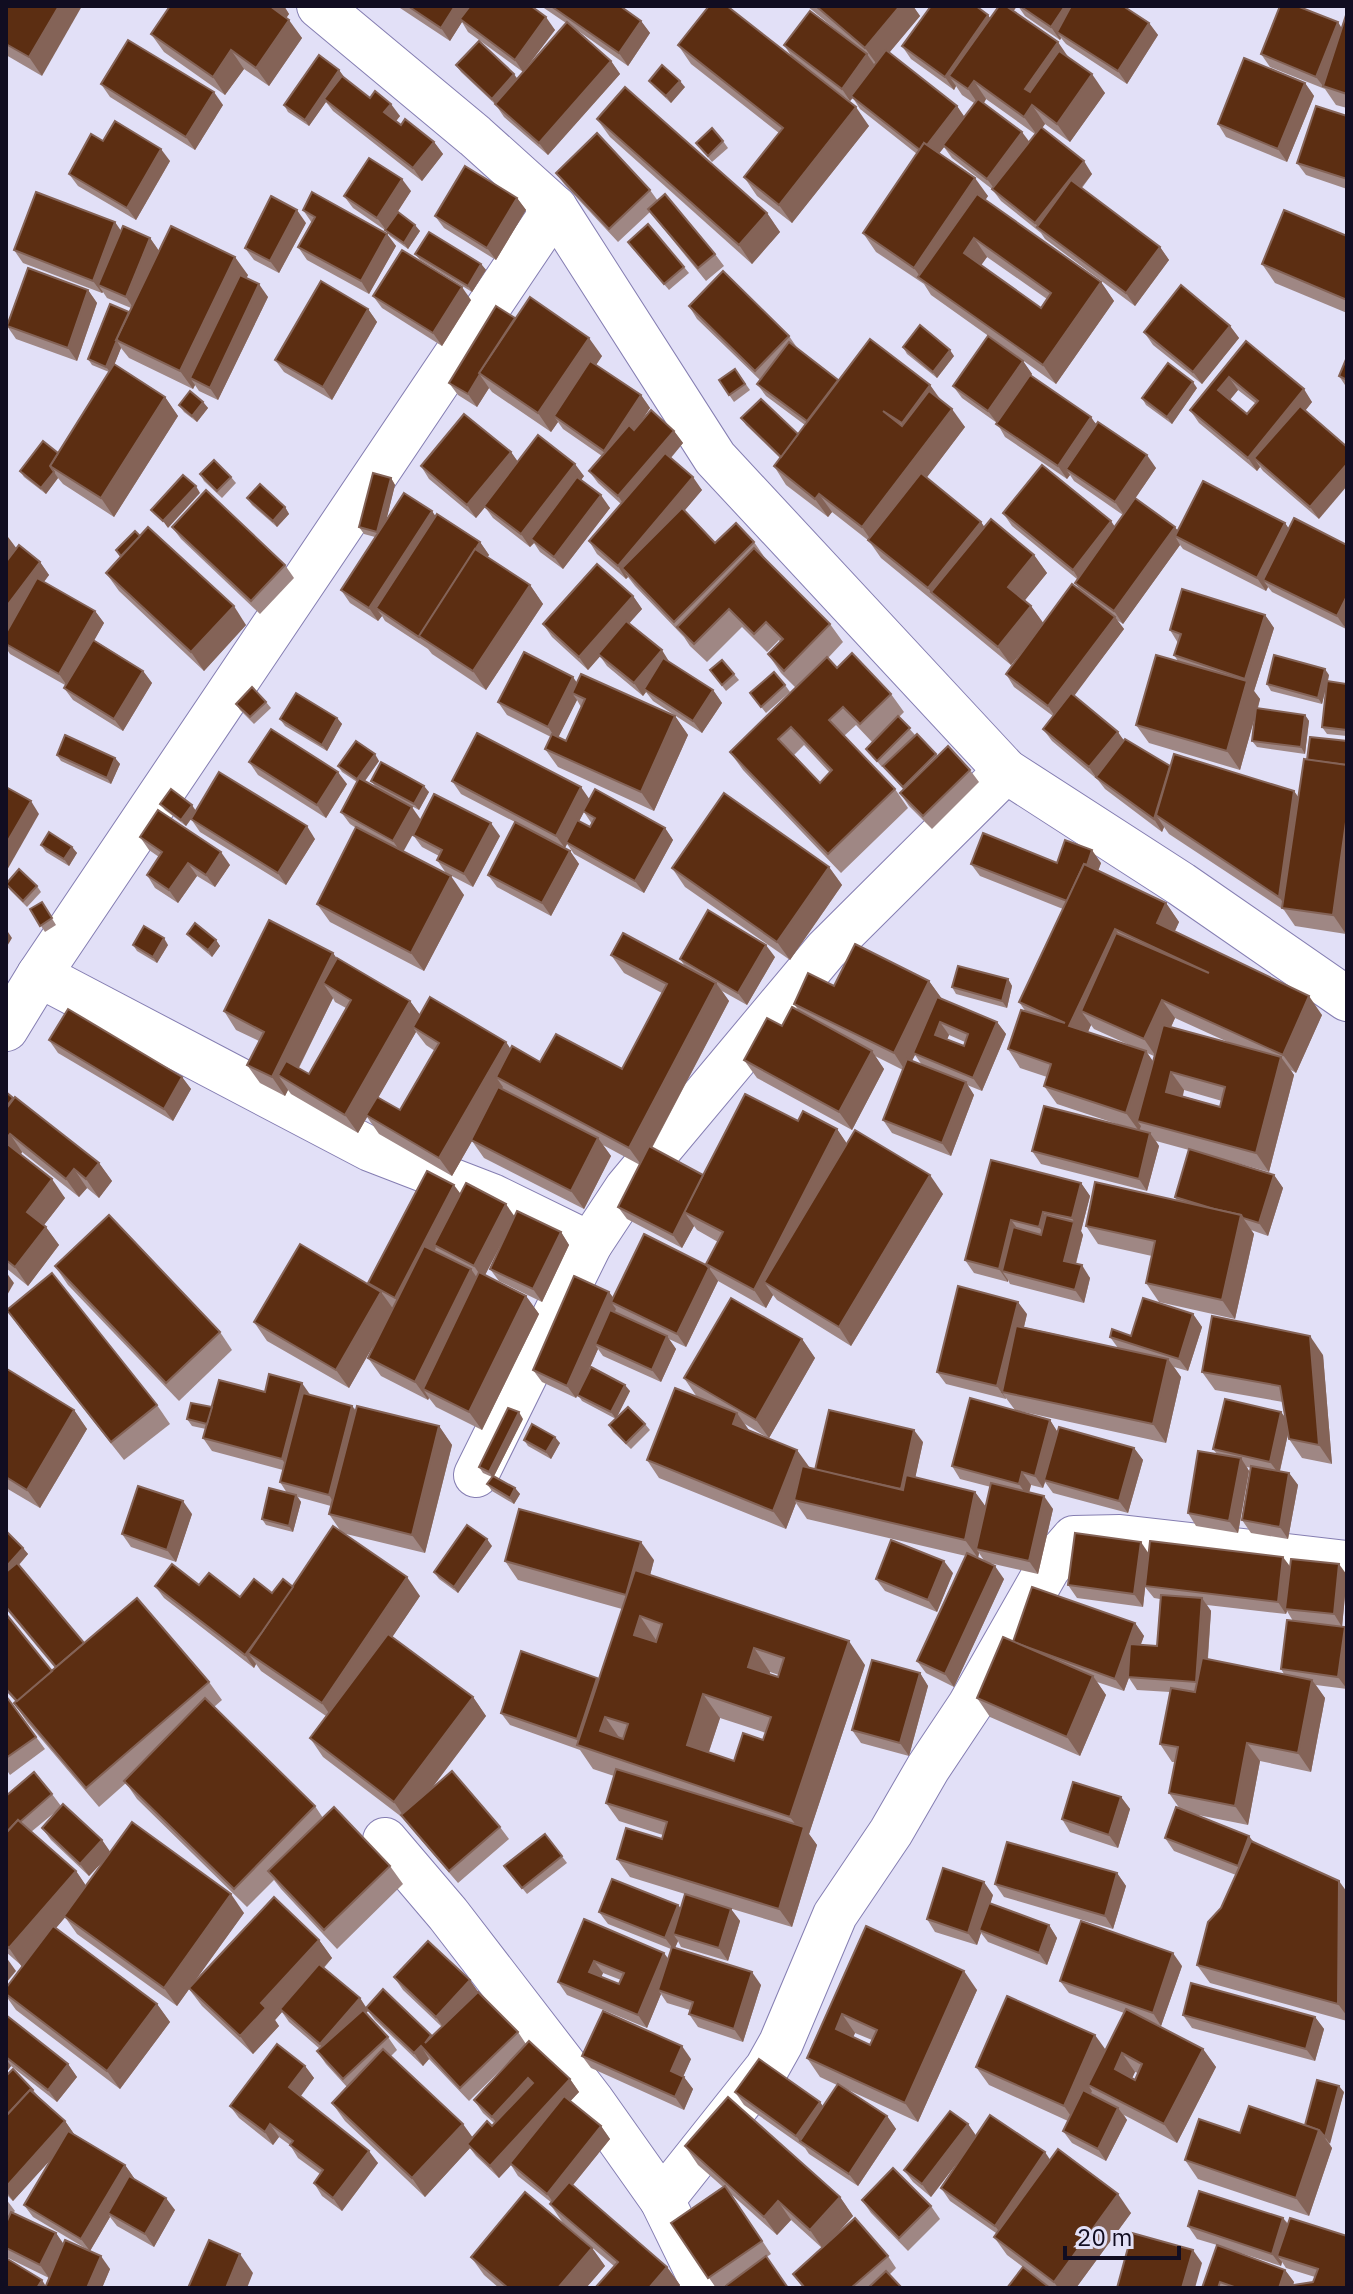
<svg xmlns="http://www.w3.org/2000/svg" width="1353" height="2294" font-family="'IBM Plex Sans',sans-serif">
	<rect width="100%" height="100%" fill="#e2e0f7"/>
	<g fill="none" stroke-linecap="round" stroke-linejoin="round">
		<!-- street casing -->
		<g stroke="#857eb2" stroke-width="46">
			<g id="street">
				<polyline points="319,6 475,136 555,208 715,458 1006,771 1181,884 1347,999"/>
				<polyline points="39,975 370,1149 492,1196 590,1244"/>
				<polyline points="6,1029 39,975 555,208"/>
				<polyline points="476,1475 590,1244 627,1188 826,950 1006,771"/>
				<polyline points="385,1840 448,1914 592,2101 662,2200 705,2288"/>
				<polyline points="662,2200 767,2068 781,2043 835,1915 891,1832 928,1768 970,1705 1048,1568 1074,1538 1120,1537 1347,1563"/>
			</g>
		</g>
		<!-- street -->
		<use href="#street" stroke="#fff" stroke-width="44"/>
	</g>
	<!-- wall -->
	<g fill="#9f8784" fill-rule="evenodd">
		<polygon points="6,6 42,76 6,55"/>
		<polygon points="170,6 284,6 289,14 286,18 302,38 269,86 244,69 225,95 164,52 151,34"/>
		<polygon points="397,6 531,6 555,30 524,71 566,23 541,6 620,6 641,21 650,33 628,66 577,30 611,61 620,74 548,155 504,117 496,105 461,72 456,65 518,79 523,72 468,32 462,22 450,41"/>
		<path d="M 807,6 L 913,6 L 920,16 L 889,53 L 957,106 L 964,117 L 974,103 L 962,95 L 956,86 L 954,90 L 911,59 L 902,46 L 988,15 L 990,18 L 998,7 L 997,6 L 1017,6 L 1013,11 L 1068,57 L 1105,93 L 1070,142 L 1045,124 L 1042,128 L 1092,174 L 1082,188 L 1160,247 L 1169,260 L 1135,306 L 1045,239 L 1041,233 L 1001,201 L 992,189 L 952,158 L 944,147 L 939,153 L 988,196 L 985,200 L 1101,282 L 1114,301 L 1056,384 L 931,295 L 924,284 L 876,252 L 863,233 L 917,154 L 860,109 L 853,98 L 850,101 L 800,64 L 869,126 L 792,223 L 757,196 L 744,177 L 779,133 L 691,64 L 678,45 L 792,57 L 784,45 L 840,33 ZM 986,99 L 1035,134 L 1029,142 L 984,103 ZM 987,257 L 1047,299 L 1041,308 L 981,265 Z"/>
		<polygon points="1018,6 1123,6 1149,23 1158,35 1127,84 1066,44 1061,38 1060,40 1025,16"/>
		<polygon points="1347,12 1347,108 1336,105 1325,89 1270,67 1261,54 1342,28"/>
		<polygon points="339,70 344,77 370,98 400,116 396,121 401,125 434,142 443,154 422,181 333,111 326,102 309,126 288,112 284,105"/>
		<polygon points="649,81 685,87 671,103 654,87"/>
		<polygon points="1305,83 1314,96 1287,162 1226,137 1218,124"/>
		<polygon points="101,84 223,105 195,150 110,97"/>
		<polygon points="1347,116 1347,189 1306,175 1297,163"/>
		<polygon points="597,119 767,213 780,232 752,264 610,137"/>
		<polygon points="103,141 170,161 136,220 78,186 69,174"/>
		<polygon points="723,141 728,148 712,162 696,143"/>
		<polygon points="556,173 650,190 658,201 715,254 724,266 706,281 650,212 618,242 565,185"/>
		<polygon points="411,191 397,212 420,231 408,249 390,236 385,230 353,208 344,196"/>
		<polygon points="517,198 526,210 496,260 444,228 435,216"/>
		<polygon points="303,210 387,234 396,246 369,294 307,260 298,247 312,223"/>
		<polygon points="306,223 279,273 254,260 245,248"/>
		<polygon points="121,231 150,238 159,251 248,275 246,278 268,297 218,400 199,391 195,385 193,389 129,358 121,348 114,365 165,397 178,416 114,517 63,484 58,478 46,494 24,477 20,471 58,453 109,372 92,365 88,359 129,312 131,308 107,298 103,292 102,293 23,263 14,250"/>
		<polygon points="1347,236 1347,313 1275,283 1262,264"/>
		<polygon points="628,242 684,267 689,273 669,290"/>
		<polygon points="415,254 481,264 486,270 472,292 420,260"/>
		<polygon points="88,290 97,303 77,361 16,339 7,326"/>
		<polygon points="373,296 471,300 442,346 382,308"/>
		<polygon points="689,306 789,336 798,349 838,381 930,385 941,400 965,427 926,478 981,522 984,527 1034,555 1047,573 1025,600 1031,606 1043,623 1080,590 1075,583 1077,579 1012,526 1003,513 1115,527 1123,515 1074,481 1070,475 1067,479 1005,437 997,423 962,398 953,386 1023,361 1032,374 1031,375 1156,468 1131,504 1178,530 1285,523 1346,629 1272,592 1268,587 1266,591 1183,549 1180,545 1123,624 1117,620 1124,629 1074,695 1124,740 1170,766 1294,791 1298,797 1346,934 1295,926 1284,910 1169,834 1164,827 1162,832 1105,789 1098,780 1052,741 1043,729 1053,716 1014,687 1006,674 1026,647 1011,665 881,558 869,541 832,512 828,517 786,485 774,466 780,458 746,425 741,418 798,434 805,425 766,396 757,384 760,380 697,319"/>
		<polygon points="368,309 377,322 332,400 284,372 275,360"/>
		<path d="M 515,319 L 602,356 L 596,365 L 641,395 L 650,408 L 638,425 L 674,431 L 683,443 L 671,458 L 702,490 L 684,511 L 715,543 L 754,542 L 767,561 L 830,624 L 843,642 L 828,658 L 837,668 L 891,694 L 904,712 L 899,717 L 915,735 L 882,767 L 866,749 L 872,742 L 856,725 L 844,736 L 895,789 L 908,808 L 841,873 L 743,770 L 730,752 L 796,688 L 781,673 L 768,654 L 780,642 L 779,640 L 767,652 L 742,627 L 707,662 L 690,646 L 684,637 L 635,586 L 628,577 L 626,579 L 597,554 L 589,541 L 621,504 L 598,483 L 589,471 L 602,456 L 563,429 L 558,422 L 551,432 L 492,392 L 489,388 L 477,407 L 458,395 L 449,383 ZM 804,745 L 830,773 L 820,783 L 794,755 Z"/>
		<polygon points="1230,326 1239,338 1202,384 1153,345 1144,332"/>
		<path d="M 1246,341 L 1312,402 L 1305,411 L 1319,519 L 1263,471 L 1260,467 L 1257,471 L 1199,423 L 1190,410 ZM 1238,390 L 1256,404 L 1247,414 L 1230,400 Z"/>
		<polygon points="903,347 954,356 937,378 907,354"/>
		<polygon points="1347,357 1347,388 1339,376"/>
		<polygon points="735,369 750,390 734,402 719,380"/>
		<polygon points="1197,388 1172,424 1146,405 1142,398"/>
		<polygon points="203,402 208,408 197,422 184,412 179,405"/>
		<polygon points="511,452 518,462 584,476 581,480 610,508 563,569 540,552 534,543 530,547 493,518 485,507 476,518 429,479 421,466"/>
		<polygon points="200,474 231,477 236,483 222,498 204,481"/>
		<polygon points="391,478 395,485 386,520 436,517 480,542 489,555 487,557 530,585 543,604 486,690 432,654 428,649 385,621 382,616 378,621 350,603 341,590 375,537 364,534 359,527"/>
		<polygon points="247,498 285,507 289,514 277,527 252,505"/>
		<polygon points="172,527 285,565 294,578 260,614 181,539"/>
		<polygon points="6,535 16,549 40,562 49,575 44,582 95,611 104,623 94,640 143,671 152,683 123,731 73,700 64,688 65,685 10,654 6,648 6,633 11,625 6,631"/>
		<polygon points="116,550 246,625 204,671 119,591 106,573 120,557"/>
		<polygon points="633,596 642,609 629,623 670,663 713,690 722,703 702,733 653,701 646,692 643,696 607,666 600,656 588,670 552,637 543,624"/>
		<polygon points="1265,615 1274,628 1254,691 1260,699 1258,708 1305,715 1309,721 1305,754 1257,747 1252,741 1255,716 1240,770 1149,743 1136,725 1178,661 1174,655 1178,643 1170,630"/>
		<polygon points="710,670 734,674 739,680 726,691"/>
		<polygon points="1329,675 1328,681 1347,684 1347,736 1327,734 1322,727 1327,684 1322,704 1271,691 1267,684"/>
		<path d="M 577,683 L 675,716 L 688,735 L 654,811 L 558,767 L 545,749 L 551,737 L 507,715 L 498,702 ZM 577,700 L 581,707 L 566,741 L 558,737 Z"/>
		<polygon points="785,685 790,692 766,713 750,693"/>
		<polygon points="266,702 271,708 254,724 240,710 236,704"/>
		<polygon points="337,718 342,724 327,751 285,726 280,719"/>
		<polygon points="917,734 938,756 970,770 979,782 932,829 909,806 900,793 904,790 883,766"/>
		<polygon points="57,755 115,758 120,764 111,784 61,761"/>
		<polygon points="379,761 365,781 403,851 464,895 424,971 330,922 317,904 356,828 350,824 341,812 357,782 342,772 338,766"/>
		<polygon points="249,762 347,784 326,818 258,775"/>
		<polygon points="371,781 429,792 419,810 376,787"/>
		<path d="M 452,781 L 589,799 L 665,828 L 673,840 L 644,893 L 574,854 L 567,844 L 565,848 L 570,851 L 579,864 L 551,916 L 497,887 L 488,875 L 515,822 L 461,794 ZM 584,812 L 592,824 L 590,827 L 579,821 Z"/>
		<polygon points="160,804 196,810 315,839 286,885 200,832 191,819 192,818 186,826 165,810"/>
		<polygon points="413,835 500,836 473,887 446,873 437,860 439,856 422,847"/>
		<polygon points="140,837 230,865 215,887 197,876 178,903 155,888 147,875 159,857 149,850"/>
		<polygon points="41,845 72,847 77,853 69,866 46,852"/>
		<path d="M 1101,863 L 1098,871 L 1166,903 L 1179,922 L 1175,931 L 1322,1015 L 1296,1073 L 1291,1070 L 1294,1075 L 1269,1172 L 1216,1157 L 1274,1175 L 1283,1188 L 1268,1236 L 1251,1230 L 1254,1234 L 1235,1319 L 1159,1302 L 1146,1283 L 1152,1256 L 1098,1244 L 1086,1226 L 1177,1201 L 1175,1197 L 1189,1150 L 1156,1141 L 1159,1146 L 1147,1191 L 1041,1164 L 1032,1151 L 1123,1126 L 1057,1104 L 1044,1086 L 1047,1077 L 1020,1068 L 1008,1049 L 1026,1012 L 1019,1002 L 1063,909 L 980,876 L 971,864 ZM 1175,1018 L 1230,1043 L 1171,1027 ZM 1091,1025 L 1094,1029 L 1136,1048 L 1088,1032 ZM 1147,1053 L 1154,1056 L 1153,1062 ZM 1184,1090 L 1222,1101 L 1220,1107 L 1183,1096 Z"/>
		<polygon points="829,867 842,885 790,960 685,887 672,868"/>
		<polygon points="6,885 37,886 41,892 27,907 10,890"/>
		<polygon points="42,902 56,925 45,932 30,909"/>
		<polygon points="187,934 216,940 220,946 212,957 192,940"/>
		<polygon points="133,945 168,945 157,963 137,951"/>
		<path d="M 333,953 L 337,959 L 410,1001 L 420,1015 L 511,1049 L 540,1062 L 622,1069 L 662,993 L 624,973 L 611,955 L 685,966 L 680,959 L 775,957 L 747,1005 L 722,991 L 729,1001 L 652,1148 L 703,1175 L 798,1121 L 837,1129 L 846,1143 L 943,1194 L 851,1346 L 777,1300 L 773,1295 L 766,1308 L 718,1281 L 686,1347 L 669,1339 L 676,1349 L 661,1382 L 603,1356 L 598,1349 L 582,1386 L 630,1391 L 616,1418 L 645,1424 L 650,1430 L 631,1449 L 613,1432 L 609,1425 L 616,1419 L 582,1401 L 578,1395 L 576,1398 L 542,1382 L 533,1370 L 609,1292 L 613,1298 L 706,1265 L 718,1242 L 697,1230 L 694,1226 L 682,1248 L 627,1219 L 618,1207 L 640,1165 L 603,1145 L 611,1156 L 584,1209 L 484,1158 L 472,1141 L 452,1176 L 379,1134 L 367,1117 L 358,1133 L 291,1094 L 288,1090 L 285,1096 L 260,1083 L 247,1065 L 259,1041 L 236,1030 L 224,1011 ZM 333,998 L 335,1002 L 346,1008 L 309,1074 L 299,1068 ZM 416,1032 L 426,1045 L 435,1051 L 400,1110 L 378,1097 Z"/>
		<polygon points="1008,979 1012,986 1007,1008 956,994 952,987"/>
		<path d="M 929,981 L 942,999 L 997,1022 L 1006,1034 L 982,1091 L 967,1085 L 974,1095 L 951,1156 L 892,1133 L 883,1120 L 903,1070 L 875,1056 L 884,1069 L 852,1130 L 757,1078 L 744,1060 L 799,1011 L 794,1004 L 834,986 ZM 949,1035 L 965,1042 L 964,1046 L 947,1039 ZM 915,1055 L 922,1065 L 912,1061 Z"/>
		<polygon points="49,1040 182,1077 191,1089 173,1121 58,1053"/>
		<polygon points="6,1092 99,1163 112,1181 99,1198 87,1188 79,1197 22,1152 21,1155 65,1198 44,1225 59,1245 28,1286 6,1268"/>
		<polygon points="991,1160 1081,1183 1090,1196 1081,1231 1083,1235 1076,1264 1090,1278 1084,1303 1010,1284 1008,1280 1008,1282 974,1273 965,1260"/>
		<polygon points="460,1194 515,1217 561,1232 569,1245 542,1302 499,1281 490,1269 513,1221 485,1275 526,1296 539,1314 482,1430 436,1407 429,1398 428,1400 381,1376 368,1358 374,1344 349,1388 267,1341 254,1322 369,1285"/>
		<polygon points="55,1266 220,1332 232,1350 179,1401 68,1285"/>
		<polygon points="7,1310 157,1405 170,1424 124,1460 20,1328"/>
		<polygon points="1027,1314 1024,1327 1118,1348 1110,1337 1131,1336 1193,1314 1202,1327 1188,1371 1174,1367 1181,1377 1166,1443 1015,1410 1006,1398 1006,1399 946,1384 937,1372"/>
		<path d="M 802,1339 L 815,1358 L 769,1438 L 810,1468 L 815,1470 L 923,1442 L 915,1478 L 975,1492 L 986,1507 L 991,1487 L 960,1479 L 952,1466 L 1050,1420 L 1057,1431 L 1134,1448 L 1143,1460 L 1128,1513 L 1053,1493 L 1045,1482 L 1043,1488 L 1031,1485 L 1029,1492 L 1053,1509 L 1038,1574 L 985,1562 L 979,1553 L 978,1558 L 1004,1579 L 954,1687 L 926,1673 L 917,1661 L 966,1556 L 807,1519 L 796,1503 L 786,1529 L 659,1478 L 647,1460 L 697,1397 L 684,1378 ZM 745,1424 L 768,1438 L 749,1430 Z"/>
		<polygon points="1323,1355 1332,1464 1302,1458 1289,1439 1288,1434 1280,1471 1289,1473 1298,1485 1288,1539 1251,1533 1242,1520 1251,1468 1247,1467 1249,1471 1238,1533 1196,1526 1188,1513 1217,1454 1213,1449 1281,1412 1286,1418 1283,1402 1215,1390 1202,1372"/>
		<polygon points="6,1370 74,1410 87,1429 40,1508 6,1488"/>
		<polygon points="265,1392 311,1395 352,1406 356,1410 439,1426 452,1445 425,1553 342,1533 329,1514 331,1506 298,1497 301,1502 293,1532 266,1525 262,1519 287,1493 280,1482 283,1470 212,1451 203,1438 206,1429 192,1426 187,1419 212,1407"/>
		<polygon points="523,1419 494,1476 515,1488 520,1494 514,1504 492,1491 487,1484 492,1477 483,1473 479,1467"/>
		<polygon points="524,1440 560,1443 551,1459 528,1446"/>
		<polygon points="192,1514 176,1562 131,1547 122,1534"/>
		<polygon points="6,1535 23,1548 28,1554 19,1565 84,1643 209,1682 222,1700 214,1707 315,1806 323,1818 390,1866 403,1884 337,1949 281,1889 274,1880 247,1907 137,1799 126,1783 99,1807 27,1722 14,1703 16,1702 6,1691 6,1614 52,1671 55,1668 6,1609"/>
		<polygon points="492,1546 458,1593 439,1579 434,1572"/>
		<path d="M 1149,1554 L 1290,1567 L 1347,1575 L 1342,1627 L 1345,1627 L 1347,1631 L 1347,1689 L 1316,1685 L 1325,1698 L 1311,1772 L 1260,1761 L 1248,1825 L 1193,1814 L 1254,1843 L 1347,1892 L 1347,2021 L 1210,1983 L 1197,1965 L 1236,1875 L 1174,1851 L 1165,1838 L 1180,1809 L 1169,1793 L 1175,1762 L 1172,1762 L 1160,1744 L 1170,1692 L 1137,1690 L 1129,1678 L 1124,1691 L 1097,1682 L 1106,1695 L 1080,1756 L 990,1717 L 977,1698 L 1013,1642 L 1135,1623 L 1144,1636 L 1140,1645 L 1157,1646 L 1160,1599 L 1154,1598 L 1145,1587 L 1143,1607 L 1077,1598 L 1068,1585 ZM 1207,1605 L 1286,1614 L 1287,1611 L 1293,1621 L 1281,1669 L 1284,1674 L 1208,1659 L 1211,1611 Z"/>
		<path d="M 654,1560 L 650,1575 L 865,1665 L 809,1834 L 817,1845 L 792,1927 L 699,1899 L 731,1909 L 740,1921 L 728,1961 L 681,1947 L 678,1941 L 675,1948 L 761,1985 L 743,2042 L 698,2027 L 689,2014 L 690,2010 L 667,2003 L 661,1994 L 647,2028 L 567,1995 L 558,1982 L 584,1919 L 668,1959 L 671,1949 L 608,1924 L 599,1912 L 678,1905 L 681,1908 L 685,1894 L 630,1877 L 617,1859 L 662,1839 L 663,1835 L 619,1821 L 606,1803 L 614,1776 L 593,1769 L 580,1750 L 510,1725 L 501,1713 L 597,1678 L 599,1680 L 622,1609 L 518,1580 L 505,1561 ZM 770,1672 L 779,1675 L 778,1677 L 769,1674 ZM 720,1718 L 766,1733 L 763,1740 L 734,1761 L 709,1752 ZM 603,1973 L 621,1980 L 619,1984 L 601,1977 Z"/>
		<polygon points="953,1573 937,1612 885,1591 876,1579"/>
		<polygon points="199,1585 240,1597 272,1593 293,1587 420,1596 392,1637 473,1697 486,1716 432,1788 500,1827 509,1839 458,1883 410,1827 403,1818 323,1757 310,1738 326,1716 261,1671 256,1664 254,1668 164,1598 155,1586"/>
		<polygon points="920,1673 928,1686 909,1756 861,1743 852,1730"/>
		<polygon points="6,1696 45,1749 10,1775 6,1769"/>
		<path d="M 52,1794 L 61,1806 L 102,1840 L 110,1852 L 244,1913 L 194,1982 L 319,1940 L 332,1958 L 324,1968 L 360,1998 L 366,2007 L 432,2036 L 442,2027 L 403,1990 L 394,1977 L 478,1992 L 518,2032 L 526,2044 L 570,2079 L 579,2092 L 570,2101 L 601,2126 L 610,2139 L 572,2186 L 667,2267 L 680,2285 L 678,2288 L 595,2288 L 614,2266 L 563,2223 L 550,2204 L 552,2203 L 518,2176 L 511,2165 L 499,2178 L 476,2156 L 470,2148 L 425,2197 L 345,2121 L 332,2103 L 347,2087 L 326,2064 L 317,2051 L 320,2049 L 289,2022 L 282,2012 L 275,2020 L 279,2026 L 253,2054 L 202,2006 L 189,1989 L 177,2006 L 77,1934 L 65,1917 L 56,1928 L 157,2004 L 170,2022 L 120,2089 L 16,2010 L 6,1996 L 6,1988 L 22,1966 L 6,1952 L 6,1796 ZM 60,1808 L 42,1828 L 51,1840 L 89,1876 L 103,1861 L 86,1886 L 76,1871 L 31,1832 ZM 368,2011 L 375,2020 L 423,2066 L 429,2059 L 469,2101 L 519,2052 L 474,2100 L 483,2113 L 495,2124 L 472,2138 L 391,2056 L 397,2050 L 388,2037 L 366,2013 Z"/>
		<polygon points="1121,1797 1130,1809 1118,1848 1070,1832 1062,1819"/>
		<polygon points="545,1834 567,1863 527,1894 504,1866"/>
		<polygon points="1117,1873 1126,1886 1113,1929 1004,1897 995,1884"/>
		<polygon points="993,1895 990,1903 1049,1925 1057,1938 1047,1965 988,1942 981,1933 977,1945 935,1932 927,1919"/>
		<path d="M 866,1926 L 977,1990 L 918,2122 L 844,2088 L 887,2116 L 896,2129 L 858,2186 L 809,2154 L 805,2148 L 744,2105 L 735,2092 L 820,2102 L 823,2107 L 837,2085 L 820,2077 L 807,2058 ZM 855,2033 L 872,2040 L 870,2045 L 853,2037 Z"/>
		<path d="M 1182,1966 L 1161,2026 L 1151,2022 L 1203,2049 L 1216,2067 L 1177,2143 L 1124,2115 L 1127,2120 L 1106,2161 L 1072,2143 L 1063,2131 L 1068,2121 L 989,2085 L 976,2067 L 1106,2050 L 1124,2013 L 1069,1993 L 1060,1981 ZM 1135,2072 L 1138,2073 L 1135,2080 L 1132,2078 Z"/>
		<polygon points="6,2015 68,2064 77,2077 57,2102 11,2066 6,2073"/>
		<polygon points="1183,2015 1315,2017 1324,2029 1315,2061 1192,2028"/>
		<polygon points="582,2056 691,2059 683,2076 693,2089 684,2110 591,2068"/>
		<polygon points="305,2066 314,2078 300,2096 378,2163 342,2211 322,2196 314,2183 320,2174 298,2158 290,2145 279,2137 273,2145 239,2118 230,2106"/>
		<polygon points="6,2076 33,2090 38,2096 65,2121 74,2134 125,2165 134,2178 133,2179 175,2210 154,2247 117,2226 110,2217 90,2251 33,2217 24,2205 51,2159 13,2201 6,2194"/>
		<polygon points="1344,2092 1329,2143 1332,2148 1309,2216 1198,2179 1185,2160 1240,2133 1305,2125"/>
		<polygon points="968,2124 976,2136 1050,2160 1131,2213 1076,2288 1051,2288 1007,2255 994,2237 996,2233 950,2201 941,2188 968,2148 931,2197 913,2182 904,2170"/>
		<polygon points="685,2146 840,2197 853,2216 832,2239 888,2256 896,2268 889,2275 902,2288 803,2288 793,2274 822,2248 791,2220 777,2235 731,2194 771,2254 721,2288 716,2288 671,2223 723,2187 698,2165"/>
		<polygon points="6,2199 15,2211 13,2213 56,2233 63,2244 110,2269 102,2288 6,2288 46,2286 49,2278 6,2257 6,2223 8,2218 6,2220"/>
		<polygon points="862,2200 931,2206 940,2219 908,2251 871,2213"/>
		<path d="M 1283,2218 L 1347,2288 L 1202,2288 L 1217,2245 L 1197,2239 L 1188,2226 ZM 1225,2248 L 1281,2266 L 1282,2262 L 1286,2268 L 1315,2277 L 1313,2282 L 1293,2285 L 1294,2282 L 1285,2270 Z"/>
		<polygon points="592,2248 605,2266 586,2288 499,2288 484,2275 471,2257"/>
	</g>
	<!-- shaded-wall -->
	<g fill="#846357">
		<polygon points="59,6 82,6 42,76 29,57"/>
		<polygon points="269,6 284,6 289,14 282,24"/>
		<polygon points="455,6 472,6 460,19 462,22 450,41 441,28"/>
		<polygon points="900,6 913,6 920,16 878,66 865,48"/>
		<polygon points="1005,6 1017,6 1011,15"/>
		<polygon points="1065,6 1082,6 1057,32 1061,38 1060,40 1051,27"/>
		<polygon points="988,15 997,28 949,76 956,86 954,90 945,77"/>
		<polygon points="546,17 555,30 523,72 515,60"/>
		<polygon points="289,20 302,38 269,86 256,68"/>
		<polygon points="641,21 650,33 628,66 619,53"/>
		<polygon points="1338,22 1346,35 1323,86 1316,77"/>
		<polygon points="1149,23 1158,35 1127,84 1118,71"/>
		<polygon points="1058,42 1071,61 1038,107 1025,89"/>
		<polygon points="231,50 244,69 225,95 213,77"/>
		<polygon points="867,54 876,67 850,101 842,89"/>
		<polygon points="611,61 620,74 548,155 539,143"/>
		<polygon points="339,70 344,77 324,99 326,102 309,126 305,120"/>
		<polygon points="514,74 519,81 496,105 492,99"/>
		<polygon points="1092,74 1105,93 1070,142 1057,124"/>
		<polygon points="680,81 685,87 671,103 666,96"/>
		<polygon points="974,81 986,99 981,108 968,89"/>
		<polygon points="1305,83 1314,96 1287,162 1278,149"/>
		<polygon points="214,92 223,105 195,150 186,137"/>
		<polygon points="391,104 400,116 393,125 384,112"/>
		<polygon points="1032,105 1045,124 1037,135 1024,117"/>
		<polygon points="957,106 966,119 931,164 922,151"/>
		<polygon points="856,107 869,126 792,223 779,205"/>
		<polygon points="1022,132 1031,144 996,191 987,179"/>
		<polygon points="434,142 443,154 422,181 413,168"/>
		<polygon points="161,149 170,161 136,220 127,208"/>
		<polygon points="1084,161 1092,174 1045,233 1039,228 1035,223"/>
		<polygon points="975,178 988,196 929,284 922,279 914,268"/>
		<polygon points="402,179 411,191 386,230 377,218"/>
		<polygon points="517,198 526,210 496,260 487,248"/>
		<polygon points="297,210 306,223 279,273 270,261"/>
		<polygon points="767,213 780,232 752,264 739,245"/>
		<polygon points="115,222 124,235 98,285 103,292 102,293 93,281"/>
		<polygon points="415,225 420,231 408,249 404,243"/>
		<polygon points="387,234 396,246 369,294 361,281"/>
		<polygon points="150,238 159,251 134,309 126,297"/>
		<polygon points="974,238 987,257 977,271 964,253"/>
		<polygon points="1160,247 1169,260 1135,306 1126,293"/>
		<polygon points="235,257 248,275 197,381 190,378 195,385 193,389 180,371"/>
		<polygon points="481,264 486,270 472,292 468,286"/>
		<polygon points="1101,282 1114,301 1056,384 1043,365"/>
		<polygon points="259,284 268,297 218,400 210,388"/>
		<polygon points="462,287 471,300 442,346 433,333"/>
		<polygon points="88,290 97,303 77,361 68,348"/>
		<polygon points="368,309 377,322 332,400 323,387"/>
		<polygon points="1230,326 1239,338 1202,384 1193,372"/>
		<polygon points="589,338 602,356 559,420 554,416 558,422 551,432 538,413"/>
		<polygon points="117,341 121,348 111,373 106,367"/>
		<polygon points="950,350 954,356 937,378 933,372"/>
		<polygon points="1023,361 1032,374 997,423 988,411"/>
		<polygon points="480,375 489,388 477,407 468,394"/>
		<polygon points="1229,377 1238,390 1227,403 1218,390"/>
		<polygon points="1193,382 1197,388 1172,424 1167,417"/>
		<polygon points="930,385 943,404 915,442 902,423"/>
		<polygon points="1304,389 1312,402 1262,465 1254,458 1260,467 1257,471 1248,458"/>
		<polygon points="641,395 650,408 613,463 604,451"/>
		<polygon points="165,397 178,416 114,517 101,498"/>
		<polygon points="203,402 208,408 197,422 192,416"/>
		<polygon points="952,409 965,427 875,546 862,527"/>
		<polygon points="1091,417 1100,430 1066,469 1070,475 1067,479 1058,466"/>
		<polygon points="674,431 683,443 627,509 618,496"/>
		<polygon points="511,452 520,465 476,518 467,505"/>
		<polygon points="1147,455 1156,468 1124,515 1115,502"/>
		<polygon points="575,464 584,476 534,542 531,539 534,543 530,547 521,534"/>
		<polygon points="1347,464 1347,486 1319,519 1310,507"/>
		<polygon points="54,472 58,478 46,494 41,488"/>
		<polygon points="693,477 702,490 629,576 622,568 628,577 626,579 618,566"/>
		<polygon points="391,478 395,485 382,538 377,532"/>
		<polygon points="196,486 200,493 168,528 163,521"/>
		<polygon points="819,494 832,512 828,517 815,499"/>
		<polygon points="601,495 610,508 563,569 554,557"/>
		<polygon points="285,507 289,514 277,527 273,521"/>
		<polygon points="432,511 441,524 376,608 382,616 378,621 369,608"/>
		<polygon points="1111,521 1120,534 1081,583 1073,570"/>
		<polygon points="981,522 994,541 931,592 941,607 928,588"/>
		<polygon points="1285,523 1294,536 1263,580 1268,587 1266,591 1257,578"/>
		<polygon points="1175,527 1184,540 1175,536 1180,545 1123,624 1114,611"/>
		<polygon points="8,537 17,549 6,565 6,540"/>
		<polygon points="480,542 489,555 431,644 419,636"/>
		<polygon points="1034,555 1047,573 1021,605 1008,587"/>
		<polygon points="40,562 49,575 6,631 6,607"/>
		<polygon points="530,585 543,604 486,690 473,671"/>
		<polygon points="633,596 642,609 588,670 579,657"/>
		<polygon points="1347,596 1347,627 1346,629 1337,616"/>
		<polygon points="234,606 246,625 204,671 191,652"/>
		<polygon points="1031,606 1044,624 1011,665 998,647"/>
		<polygon points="95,611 104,623 68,687 59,674"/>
		<polygon points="1265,615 1274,628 1254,691 1260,699 1240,770 1227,751 1247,682 1245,679"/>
		<polygon points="1115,617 1124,629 1057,719 1048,706"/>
		<polygon points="662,650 670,663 644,689 646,692 643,696 634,683"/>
		<polygon points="1325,669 1329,675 1322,704 1318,698"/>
		<polygon points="143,671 152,683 123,731 114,719"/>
		<polygon points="573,677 582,690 572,693 577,700 557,740 548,727"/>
		<polygon points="713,690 722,703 702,733 693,721"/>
		<polygon points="1305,715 1309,721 1305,754 1301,747"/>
		<polygon points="675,716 688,735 654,811 641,792"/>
		<polygon points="337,718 342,724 327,751 322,745"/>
		<polygon points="1118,732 1127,745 1096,777 1098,780 1089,767"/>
		<polygon points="375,754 379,761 361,786 357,779"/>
		<polygon points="115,758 120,764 111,784 107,778"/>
		<polygon points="1171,767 1156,815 1164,827 1162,832 1154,819"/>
		<polygon points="338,772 347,784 326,818 317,805"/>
		<polygon points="424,786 429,792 419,810 414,804"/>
		<polygon points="581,787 590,800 568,843 566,842 567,844 565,848 556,836"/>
		<polygon points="1294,791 1307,810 1287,908 1279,897"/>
		<polygon points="31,801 39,814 6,872 6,844"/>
		<polygon points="192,805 196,811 186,826 181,820"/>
		<polygon points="412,807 421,820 402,854 393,841"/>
		<polygon points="1347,815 1347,926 1346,934 1333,915"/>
		<polygon points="491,823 500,836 473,887 464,874"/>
		<polygon points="307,826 315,839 286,885 278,873"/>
		<polygon points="665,828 673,840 644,893 635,881"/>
		<polygon points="72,847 77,853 69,866 64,859"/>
		<polygon points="1092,850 1101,863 1081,916 1072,903"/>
		<polygon points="570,851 579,864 551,916 542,903"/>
		<polygon points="221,852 230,865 215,887 206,875"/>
		<polygon points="188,863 197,876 178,903 169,890"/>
		<polygon points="829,867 842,885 790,960 777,942"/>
		<polygon points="451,876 464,895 424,971 411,953"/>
		<polygon points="1166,903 1179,922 1170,941 1157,923"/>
		<polygon points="6,929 12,938 6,948"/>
		<polygon points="1115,929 1128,947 1081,1011 1091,1025 1082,1045 1069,1026"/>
		<polygon points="164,938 168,945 157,963 153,957"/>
		<polygon points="216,940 220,946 212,957 208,950"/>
		<polygon points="766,945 775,957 747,1005 738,993"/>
		<polygon points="333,953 346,972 323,983 333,998 291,1083 278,1075 288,1090 285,1096 272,1077"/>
		<polygon points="1008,979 1012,986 1007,1008 1002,1001"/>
		<polygon points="929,981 942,999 913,1053 915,1055 906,1072 894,1053"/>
		<polygon points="716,983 729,1001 642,1166 629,1148"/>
		<polygon points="1309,996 1322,1015 1296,1073 1283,1055"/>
		<polygon points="1162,1000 1175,1018 1157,1058 1144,1039"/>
		<polygon points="410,1001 423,1019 413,1027 416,1032 358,1133 345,1115"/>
		<polygon points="940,1022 949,1035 944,1047 935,1035"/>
		<polygon points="997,1022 1006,1034 982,1091 973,1078"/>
		<polygon points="506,1042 519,1061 496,1077 503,1087 452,1176 439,1158"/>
		<polygon points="872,1051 884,1069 852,1130 839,1112"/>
		<polygon points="1146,1051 1159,1070 1137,1121 1141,1126 1139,1131 1126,1113"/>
		<polygon points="1281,1057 1294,1075 1269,1172 1256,1153"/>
		<polygon points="1171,1072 1184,1090 1179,1110 1166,1092"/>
		<polygon points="182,1077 191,1089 173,1121 164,1109"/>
		<polygon points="966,1082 974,1095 951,1156 942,1143"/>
		<polygon points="837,1129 850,1148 764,1282 773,1295 766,1308 754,1290"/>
		<polygon points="1150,1133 1159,1146 1147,1191 1139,1179"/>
		<polygon points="10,1134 22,1152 17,1160 6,1145 6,1139"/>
		<polygon points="598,1138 611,1156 584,1209 571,1191"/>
		<polygon points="99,1163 112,1181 99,1198 86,1179"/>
		<polygon points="74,1169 87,1188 79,1197 66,1179"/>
		<polygon points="930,1175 943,1194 851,1346 839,1327"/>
		<polygon points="1274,1175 1283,1188 1268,1236 1259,1223"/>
		<polygon points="52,1179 65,1198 40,1230 27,1212"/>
		<polygon points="1081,1183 1090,1196 1081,1231 1083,1235 1073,1274 1064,1261 1074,1222 1072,1218"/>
		<polygon points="454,1185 463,1197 434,1245 436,1248 404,1310 395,1298"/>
		<polygon points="506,1204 515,1217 483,1279 474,1266"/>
		<polygon points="1043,1212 1052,1224 1048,1240 1039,1227"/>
		<polygon points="685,1213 694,1226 682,1248 673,1235"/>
		<polygon points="1241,1215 1254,1234 1235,1319 1222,1300"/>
		<polygon points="1011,1220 1020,1232 1002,1271 1008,1280 1008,1282 999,1269"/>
		<polygon points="46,1227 59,1245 28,1286 15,1267"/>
		<polygon points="561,1232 569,1245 542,1302 533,1289"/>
		<polygon points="1082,1265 1090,1278 1084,1303 1075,1290"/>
		<polygon points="709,1268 718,1281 686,1347 677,1334"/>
		<polygon points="471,1269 484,1288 423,1389 429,1398 428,1400 415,1382"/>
		<polygon points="6,1272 14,1283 6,1297"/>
		<polygon points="381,1292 394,1310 349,1388 336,1370"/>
		<polygon points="609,1292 618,1304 611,1302 616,1309 599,1346 595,1344 598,1349 576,1398 567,1386"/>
		<polygon points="526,1296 539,1314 482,1430 469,1412"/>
		<polygon points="1018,1302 1027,1314 1008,1393 1002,1392 1006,1399 997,1386"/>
		<polygon points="1193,1314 1202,1327 1188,1371 1179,1359"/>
		<polygon points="667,1336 676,1349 661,1382 652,1370"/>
		<polygon points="1310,1336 1323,1355 1332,1464 1319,1445"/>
		<polygon points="802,1339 815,1358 769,1438 756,1420"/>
		<polygon points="1168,1359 1181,1377 1166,1443 1153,1424"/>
		<polygon points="302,1383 311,1396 290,1472 282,1459"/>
		<polygon points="625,1385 630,1391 616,1419 611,1412"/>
		<polygon points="352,1406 361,1419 337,1508 329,1495"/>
		<polygon points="74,1410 87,1429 40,1508 27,1490"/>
		<polygon points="519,1412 523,1419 493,1478 489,1472"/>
		<polygon points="1281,1412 1290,1425 1279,1474 1270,1462"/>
		<polygon points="737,1413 750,1432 733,1424"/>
		<polygon points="1050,1420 1058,1433 1044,1480 1045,1482 1043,1488 1035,1476"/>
		<polygon points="439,1426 452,1445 425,1553 412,1535"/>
		<polygon points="914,1430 923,1442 910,1502 901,1489"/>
		<polygon points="555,1437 560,1443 551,1459 546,1452"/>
		<polygon points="1134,1448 1143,1460 1128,1513 1119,1501"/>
		<polygon points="797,1450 810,1468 794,1500 796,1503 786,1529 773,1511"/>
		<polygon points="1241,1458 1249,1471 1238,1533 1229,1521"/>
		<polygon points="1022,1472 1031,1485 1028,1497 1019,1484"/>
		<polygon points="1289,1473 1298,1485 1288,1539 1280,1527"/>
		<polygon points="515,1488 520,1494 514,1504 510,1498"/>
		<polygon points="975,1492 988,1510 976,1549 979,1553 978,1558 965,1540"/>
		<polygon points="296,1495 301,1502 293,1532 289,1526"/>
		<polygon points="1044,1496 1053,1509 1038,1574 1029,1561"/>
		<polygon points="183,1501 192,1514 176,1562 167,1550"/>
		<polygon points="487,1539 492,1546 458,1593 454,1587"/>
		<polygon points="641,1542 654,1560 640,1614 627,1595"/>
		<polygon points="1141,1542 1149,1554 1143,1607 1134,1594"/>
		<polygon points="23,1548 28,1554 6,1579 6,1567"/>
		<polygon points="1283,1557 1292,1569 1285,1609 1287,1611 1286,1614 1278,1602"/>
		<polygon points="944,1561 953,1573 937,1612 928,1600"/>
		<polygon points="1339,1564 1347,1575 1342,1627 1334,1614"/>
		<polygon points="995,1566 1004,1579 954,1687 945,1674"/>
		<polygon points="407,1577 420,1596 335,1722 322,1703"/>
		<polygon points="295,1589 248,1653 256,1664 254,1668 245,1655"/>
		<polygon points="1202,1598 1211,1611 1205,1695 1196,1682"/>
		<polygon points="640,1616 656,1640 650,1659 634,1635"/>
		<polygon points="1135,1623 1144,1636 1124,1691 1115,1679"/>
		<polygon points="1345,1627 1347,1631 1347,1689 1338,1677"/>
		<polygon points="849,1641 865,1665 809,1834 817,1845 792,1927 779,1909 802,1833 790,1817"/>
		<polygon points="754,1648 770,1672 764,1690 748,1667"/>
		<polygon points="920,1673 928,1686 909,1756 900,1743"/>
		<polygon points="1093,1676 1106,1695 1080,1756 1067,1737"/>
		<polygon points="597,1678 606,1690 582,1747 577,1739"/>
		<polygon points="1312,1680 1325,1698 1311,1772 1298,1753"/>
		<polygon points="703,1694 720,1718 703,1769 687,1745"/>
		<polygon points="473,1697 486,1716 407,1821 394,1802"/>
		<polygon points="605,1717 621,1740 600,1731"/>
		<polygon points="1247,1743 1260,1761 1248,1825 1235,1806"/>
		<polygon points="1121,1797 1130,1809 1118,1848 1109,1835"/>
		<polygon points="1249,1836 1258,1848 1247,1879 1238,1866"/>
		<polygon points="102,1840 111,1853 89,1876 80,1864"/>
		<polygon points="76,1871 89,1890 22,1967 9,1948"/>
		<polygon points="1117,1873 1126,1886 1113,1929 1105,1916"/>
		<polygon points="1339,1881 1347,1892 1347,2016 1338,2004"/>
		<polygon points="984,1882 993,1895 982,1931 979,1930 981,1933 977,1945 968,1933"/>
		<polygon points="231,1894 244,1913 177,2006 164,1988"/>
		<polygon points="678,1905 687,1917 673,1934 678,1941 674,1950 665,1938"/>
		<polygon points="731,1909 740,1921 728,1961 719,1948"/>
		<polygon points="1049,1925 1057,1938 1047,1965 1039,1953"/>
		<polygon points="319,1940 332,1958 283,2012 280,2009 282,2012 275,2020 279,2026 253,2054 240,2036 261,2003"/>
		<polygon points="664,1953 673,1965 658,1990 661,1994 647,2028 638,2015"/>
		<polygon points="1173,1953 1182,1966 1161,2026 1153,2013"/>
		<polygon points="6,1957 16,1971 6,1983"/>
		<polygon points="594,1961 603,1973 598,1984 589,1972"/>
		<polygon points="964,1971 977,1990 918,2122 905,2103"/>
		<polygon points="752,1972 761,1985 743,2042 734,2029"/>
		<polygon points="470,1980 479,1993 445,2030 436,2017"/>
		<polygon points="360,1998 368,2011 329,2057 320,2044"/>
		<polygon points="157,2004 170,2022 120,2089 107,2071"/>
		<polygon points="842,2014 855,2033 848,2048 836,2029"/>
		<polygon points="1315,2017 1324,2029 1315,2061 1306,2049"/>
		<polygon points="1095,2035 1108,2053 1088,2085 1092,2091 1077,2125 1064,2106"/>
		<polygon points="421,2046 429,2059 423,2066 414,2053"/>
		<polygon points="682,2046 691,2059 680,2084 671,2071"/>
		<polygon points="1203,2049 1216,2067 1177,2143 1164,2124"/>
		<polygon points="1122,2053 1135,2072 1128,2087 1115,2069"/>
		<polygon points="6,2059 11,2066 6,2073"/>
		<polygon points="68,2064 77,2077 57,2102 48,2090"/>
		<polygon points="305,2066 314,2078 298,2100 289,2087"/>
		<polygon points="684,2077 693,2089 684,2110 675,2097"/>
		<polygon points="528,2078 537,2091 501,2129 492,2117"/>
		<polygon points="570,2079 579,2092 499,2178 490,2166"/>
		<polygon points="1339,2086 1344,2092 1330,2144 1325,2137"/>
		<polygon points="820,2102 829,2115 800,2141 805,2148 796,2136"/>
		<polygon points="1118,2108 1127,2120 1106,2161 1098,2149"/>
		<polygon points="887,2116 896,2129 858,2186 849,2174"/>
		<polygon points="65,2121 74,2134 13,2201 6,2191 6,2187"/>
		<polygon points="270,2124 279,2137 273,2145 265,2132"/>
		<polygon points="463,2124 476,2142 467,2144 470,2148 425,2197 412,2178"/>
		<polygon points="968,2124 977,2137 931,2197 922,2184"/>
		<polygon points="601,2126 610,2139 556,2206 547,2194"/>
		<polygon points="1319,2130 1332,2148 1309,2216 1296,2198"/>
		<polygon points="369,2151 378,2163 342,2211 333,2198"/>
		<polygon points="1045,2152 1053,2164 1004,2238 995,2226"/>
		<polygon points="125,2165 134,2178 112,2215 108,2213 110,2217 90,2251 81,2239"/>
		<polygon points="1118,2194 1131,2213 1076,2288 1058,2288 1054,2282"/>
		<polygon points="840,2197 853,2216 823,2249 810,2230"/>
		<polygon points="166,2198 175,2210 154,2247 145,2234"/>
		<polygon points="778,2201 791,2220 777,2235 764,2217"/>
		<polygon points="1283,2218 1292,2231 1277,2256 1282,2262 1281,2266 1272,2254"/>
		<polygon points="56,2233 65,2246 49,2278 40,2265"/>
		<polygon points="592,2248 605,2266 586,2288 558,2288"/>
		<polygon points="1193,2250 1202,2263 1195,2288 1182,2288"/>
		<polygon points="240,2254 253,2273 247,2288 226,2288"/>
		<polygon points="101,2256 110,2269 102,2288 87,2288"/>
		<polygon points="667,2267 680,2285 678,2288 649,2288"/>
		<polygon points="1285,2270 1294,2282 1292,2288 1279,2288"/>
		<polygon points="42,2280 47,2288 37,2288"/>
	</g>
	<!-- building -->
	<g fill="#5c2e12" stroke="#846357" stroke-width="2" fill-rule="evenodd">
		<polygon points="6,6 59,6 29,57 6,44"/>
		<polygon points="170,6 270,6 289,20 256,68 231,50 213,77 151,34"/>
		<polygon points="408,6 455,6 441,28"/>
		<polygon points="470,6 531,6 546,17 515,60 460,19"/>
		<polygon points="551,6 620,6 641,21 619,53"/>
		<polygon points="709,6 727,6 856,107 779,205 744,177 783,128 678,45"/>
		<polygon points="816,6 900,6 865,48"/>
		<polygon points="931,6 976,6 988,15 945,77 902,46"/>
		<polygon points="999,6 1006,6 1058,42 1025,89 1030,92 1059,51 1092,74 1057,124 1032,105 1024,117 974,81 968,89 949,76"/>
		<polygon points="1020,6 1065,6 1051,27"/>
		<polygon points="1071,6 1123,6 1149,23 1118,71 1057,32"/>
		<polygon points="1280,6 1297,6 1338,22 1316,77 1261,54"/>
		<polygon points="810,11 867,54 842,89 784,45"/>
		<polygon points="1347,12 1347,94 1323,86"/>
		<polygon points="567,22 611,61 539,143 495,104"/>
		<polygon points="128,40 214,92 186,137 101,84"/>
		<polygon points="479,41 514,74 492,99 456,65"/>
		<polygon points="886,50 957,106 927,145 924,143 920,150 851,96"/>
		<polygon points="319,55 339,70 305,120 284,105"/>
		<polygon points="1244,58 1305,83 1278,149 1218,124"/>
		<polygon points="662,65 680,81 666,96 649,81"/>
		<polygon points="342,76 370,98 375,91 391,104 384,112 401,125 405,119 434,142 413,168 324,99"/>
		<polygon points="625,87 767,213 739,245 597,119"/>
		<polygon points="978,99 1022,132 987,179 943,145"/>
		<polygon points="1316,106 1347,116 1347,179 1297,163"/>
		<polygon points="115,121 161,149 127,208 69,174 91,134 103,141"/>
		<polygon points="1041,127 1084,161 1035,223 992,189"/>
		<polygon points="712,128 723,141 708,156 696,143"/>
		<polygon points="597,133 650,190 609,229 556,173"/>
		<polygon points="924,143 975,178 914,268 863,233"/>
		<polygon points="369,158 402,179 377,218 344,196"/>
		<polygon points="465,166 517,198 487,248 435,216"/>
		<polygon points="1071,180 1160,247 1126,293 1037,227"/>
		<polygon points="36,192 115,222 93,281 14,250"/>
		<polygon points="312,192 387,234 361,281 298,247 315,217 303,210"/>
		<polygon points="665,194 715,254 698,268 648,209"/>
		<path d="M 977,194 L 1101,282 L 1043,365 L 918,277 ZM 974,238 L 1051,293 L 1041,308 L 964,253 Z"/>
		<polygon points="271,196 297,210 270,261 245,248"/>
		<polygon points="1284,210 1347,236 1347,300 1262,264"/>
		<polygon points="398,212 415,225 404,243 385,230"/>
		<polygon points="648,224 684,267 664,284 628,242"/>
		<polygon points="123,226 150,238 126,297 98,285"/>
		<polygon points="171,226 235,257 180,371 116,340"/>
		<polygon points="429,232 481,264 468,286 415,254"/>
		<polygon points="402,250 462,287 433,333 373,296"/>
		<polygon points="28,268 88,290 68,348 7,326"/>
		<polygon points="723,271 789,336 755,371 689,306"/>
		<polygon points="240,275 259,284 210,388 190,378"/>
		<polygon points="321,281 368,309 323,387 275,360"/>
		<polygon points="1181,285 1230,326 1193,372 1144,332"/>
		<polygon points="530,297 589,338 538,413 479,373"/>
		<polygon points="110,304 129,312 116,340 117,340 106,367 88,359"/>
		<polygon points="496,306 515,318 479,373 480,374 468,394 449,383"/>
		<polygon points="920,325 950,350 933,372 903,347"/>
		<polygon points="988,336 1023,361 988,411 953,386"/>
		<polygon points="870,339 930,385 902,423 883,411 902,426 929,391 952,409 862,527 819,494 815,499 774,466"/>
		<path d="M 1246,341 L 1304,389 L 1248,458 L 1190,410 ZM 1229,377 L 1258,401 L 1247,414 L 1218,390 Z"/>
		<polygon points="789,342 838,380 807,421 757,384"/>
		<polygon points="1347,357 1347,380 1339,376"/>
		<polygon points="590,361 641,395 604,451 554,416"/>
		<polygon points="1168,363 1193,382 1167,417 1142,398"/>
		<polygon points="114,364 165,397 101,498 50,466"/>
		<polygon points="735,369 745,384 729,395 719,380"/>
		<polygon points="1030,375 1091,417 1058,466 996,424"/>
		<polygon points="190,391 203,402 192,416 179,405"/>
		<polygon points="761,399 798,434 781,457 741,418"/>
		<polygon points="1300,406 1347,447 1347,464 1310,507 1254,458"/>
		<polygon points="651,410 674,431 618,496 589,471 629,425 634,430"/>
		<polygon points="464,414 511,452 467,505 421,466"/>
		<polygon points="1098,422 1147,455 1115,502 1066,469"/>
		<polygon points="538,435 575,464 521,534 484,506"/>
		<polygon points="43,441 58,453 50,466 54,472 41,488 20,471"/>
		<polygon points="665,453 693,477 618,566 589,541"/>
		<polygon points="214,460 231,477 217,491 200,474"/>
		<polygon points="1042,465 1111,521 1073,570 1003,513"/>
		<polygon points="373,473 391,478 377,532 359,527"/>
		<polygon points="921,473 981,522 928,588 868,540"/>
		<polygon points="183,475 196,486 163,521 151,510"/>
		<polygon points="577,477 601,495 554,557 531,539"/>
		<polygon points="1203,481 1285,523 1257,578 1175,536"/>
		<polygon points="260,484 285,507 273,521 247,498"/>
		<polygon points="206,490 285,565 251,601 172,527"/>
		<polygon points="404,493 432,511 369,608 341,590"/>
		<polygon points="1135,498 1175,527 1114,611 1075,583"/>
		<polygon points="682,508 715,543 736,523 754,542 674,622 622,568"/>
		<polygon points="437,514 480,542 419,637 376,608"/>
		<polygon points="1294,518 1347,545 1347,596 1337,616 1263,580"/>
		<polygon points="991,519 1034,555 1008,587 1031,606 998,647 931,592"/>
		<polygon points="148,527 234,606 191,652 106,573"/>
		<polygon points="135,531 140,536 121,556 116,550"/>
		<polygon points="19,545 40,562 6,607 6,562"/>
		<polygon points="754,548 830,624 784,671 768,654 783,639 766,622 754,634 729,609 694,644 677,627"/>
		<polygon points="475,549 530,585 473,671 419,636"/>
		<polygon points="597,564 633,596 579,657 543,624"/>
		<polygon points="37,578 95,611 59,674 6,644 6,633"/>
		<polygon points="1072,584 1115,617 1048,706 1006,674"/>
		<polygon points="1182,589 1265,615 1245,679 1174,655 1181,634 1170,630"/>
		<polygon points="626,621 662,650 634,683 598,654"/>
		<polygon points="93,640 143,671 114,719 64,688"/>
		<polygon points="524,652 573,677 548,727 498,702"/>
		<path d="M 852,653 L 891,694 L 860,724 L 843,707 L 829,720 L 895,789 L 828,854 L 730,752 L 827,657 L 837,668 ZM 791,727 L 832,770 L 820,783 L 778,739 Z"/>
		<polygon points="1156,655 1247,681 1227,751 1136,725"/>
		<polygon points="1274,655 1325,669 1318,698 1267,684"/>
		<polygon points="663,658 713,690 693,721 644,689"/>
		<polygon points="722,660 734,674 722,685 710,670"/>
		<polygon points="774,672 785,685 761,707 750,693"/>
		<polygon points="581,674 675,716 641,792 545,749 552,734 566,741 585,699 572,693"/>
		<polygon points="1327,681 1347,684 1347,730 1322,727"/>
		<polygon points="252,687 266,702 250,717 236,704"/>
		<polygon points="296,693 337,718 322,745 280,719"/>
		<polygon points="1071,693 1118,732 1089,767 1043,729"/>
		<polygon points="1256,708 1305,715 1301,747 1252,741"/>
		<polygon points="898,716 910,728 877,761 866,749"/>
		<polygon points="271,729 338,772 317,805 249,762"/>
		<polygon points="477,733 581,787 556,836 452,781"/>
		<polygon points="917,734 936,754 903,787 883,766"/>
		<polygon points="65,735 115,758 107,778 57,755"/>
		<polygon points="1310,737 1347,741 1347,765 1307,760"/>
		<polygon points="1125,739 1170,766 1154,819 1096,777"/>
		<polygon points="356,741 375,754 357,779 338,766"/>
		<polygon points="948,746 970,770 923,816 900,793"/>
		<polygon points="1174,754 1294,791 1279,897 1156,815"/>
		<polygon points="1304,759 1347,765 1347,815 1333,915 1282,908"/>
		<polygon points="381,762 424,786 414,804 371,781"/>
		<polygon points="219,772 307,826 278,873 191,819"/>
		<polygon points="359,778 412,807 393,841 341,812"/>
		<polygon points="6,787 31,801 6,844"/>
		<polygon points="171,789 192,805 181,820 160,804"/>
		<polygon points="595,789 665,828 635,881 566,842 577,820 590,827 595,818 583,811"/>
		<polygon points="724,793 829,867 777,942 672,868"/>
		<polygon points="434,794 491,823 464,874 437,860 442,850 413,835"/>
		<polygon points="158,810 221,852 206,875 188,863 169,890 147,875 162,852 140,837"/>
		<polygon points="515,822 570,851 542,903 488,875"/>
		<polygon points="356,827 451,876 411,953 317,904"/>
		<polygon points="49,832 72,847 64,859 41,845"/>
		<polygon points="983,833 1057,863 1065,840 1092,850 1087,865 1084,864 1067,901 971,864"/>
		<polygon points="1084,864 1166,903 1157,923 1309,996 1283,1055 1162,1000 1144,1039 1081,1011 1116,933 1209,973 1115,929 1069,1026 1146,1051 1126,1113 1044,1086 1051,1064 1008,1049 1021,1010 1065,1023 1019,1002"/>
		<polygon points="19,869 37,886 23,901 6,884"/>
		<polygon points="42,902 52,918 40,926 30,909"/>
		<polygon points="708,910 766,945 738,993 680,959"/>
		<polygon points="269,920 333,953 272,1077 247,1065 264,1032 224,1011"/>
		<polygon points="195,923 216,940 208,950 187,934"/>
		<polygon points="144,926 164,938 153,957 133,945"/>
		<polygon points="623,933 716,983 629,1148 496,1077 512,1046 540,1062 556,1034 622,1069 667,984 611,955"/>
		<polygon points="855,944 929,981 894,1053 794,1004 808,973 834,986"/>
		<polygon points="337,958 410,1001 345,1115 278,1075 286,1061 309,1074 351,1000 323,983"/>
		<polygon points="958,966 1008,979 1002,1001 952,987"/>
		<polygon points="430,997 506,1042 439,1158 366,1115 377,1097 400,1110 439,1043 413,1027"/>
		<path d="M 937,997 L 997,1022 L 973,1078 L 913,1053 ZM 940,1022 L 968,1034 L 964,1046 L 935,1035 Z"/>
		<polygon points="792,1007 872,1051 839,1112 744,1060 767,1018 782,1026"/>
		<polygon points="68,1009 182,1077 164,1109 49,1040"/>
		<path d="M 1163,1025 L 1281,1057 L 1256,1153 L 1137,1121 ZM 1171,1072 L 1225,1087 L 1220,1107 L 1166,1092 Z"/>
		<polygon points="907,1059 966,1082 942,1143 883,1120"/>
		<polygon points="498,1087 598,1138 571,1191 471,1140"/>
		<polygon points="6,1092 13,1098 6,1107"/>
		<polygon points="745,1094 798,1121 803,1111 837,1129 754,1290 706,1264 723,1232 684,1212"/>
		<polygon points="15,1097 99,1163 86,1179 74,1169 66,1179 10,1134 6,1139 6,1109"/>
		<polygon points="1044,1106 1150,1133 1139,1179 1032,1151"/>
		<polygon points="855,1130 930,1175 839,1327 764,1282"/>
		<polygon points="6,1143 52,1179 27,1212 46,1227 15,1267 6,1260"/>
		<polygon points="649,1146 703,1175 673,1235 618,1207"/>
		<polygon points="1189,1149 1274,1175 1259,1223 1243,1218 1241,1215 1214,1209 1175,1197"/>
		<polygon points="991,1160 1081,1183 1072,1218 1043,1212 1039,1227 1011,1220 999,1269 965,1260"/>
		<polygon points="427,1171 454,1185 395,1298 368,1283"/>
		<polygon points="1095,1182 1241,1215 1222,1300 1146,1283 1155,1241 1086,1226"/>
		<polygon points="466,1183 506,1204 474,1266 434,1245"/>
		<polygon points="517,1211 561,1232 533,1289 490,1269"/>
		<polygon points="109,1215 220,1332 166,1383 55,1266"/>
		<polygon points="1046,1215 1074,1222 1064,1261 1082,1265 1075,1290 1002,1271 1013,1227 1041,1235"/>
		<polygon points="644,1234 706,1265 709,1268 677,1334 611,1302"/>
		<polygon points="300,1244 381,1292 336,1370 254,1322"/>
		<polygon points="424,1246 471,1269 415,1382 368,1358"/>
		<polygon points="479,1272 526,1296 469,1412 423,1389"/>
		<polygon points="52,1273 157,1405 111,1442 7,1310"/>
		<polygon points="574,1276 609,1292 567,1386 533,1370"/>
		<polygon points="958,1286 1018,1302 997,1386 937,1372"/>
		<polygon points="731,1298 802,1339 756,1420 684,1378"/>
		<polygon points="1143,1298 1193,1314 1179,1359 1110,1337 1112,1329 1131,1336"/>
		<polygon points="610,1310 667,1336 652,1370 595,1344"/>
		<polygon points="1212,1316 1310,1336 1319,1445 1289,1439 1280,1386 1202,1372"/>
		<polygon points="1016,1326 1168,1359 1153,1424 1002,1392"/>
		<polygon points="591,1367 625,1385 611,1412 577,1395"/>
		<polygon points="7,1369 74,1410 27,1490 6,1477"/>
		<polygon points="269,1374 302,1383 282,1459 203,1438 219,1380 265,1392"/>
		<polygon points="675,1388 737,1413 733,1424 797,1450 773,1511 647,1460"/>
		<polygon points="303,1393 352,1406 329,1495 280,1482"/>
		<polygon points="970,1398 1050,1420 1035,1476 1022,1472 1019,1484 952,1466"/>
		<polygon points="1225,1399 1281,1412 1270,1462 1213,1449"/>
		<polygon points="191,1403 212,1407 207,1424 187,1419"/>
		<polygon points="357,1406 439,1426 412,1535 329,1514"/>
		<polygon points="628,1407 645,1424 626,1443 609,1425"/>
		<polygon points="508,1408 519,1412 489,1472 479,1467"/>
		<polygon points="829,1410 914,1430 901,1489 815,1470"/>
		<polygon points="532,1424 555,1437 546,1452 524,1440"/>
		<polygon points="1059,1427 1134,1448 1119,1501 1044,1480"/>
		<polygon points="1198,1451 1241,1458 1229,1521 1188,1513"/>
		<polygon points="802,1466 903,1490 906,1475 975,1492 965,1540 794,1500"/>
		<polygon points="1251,1466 1289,1473 1280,1527 1242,1520"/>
		<polygon points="493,1476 515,1488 510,1498 487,1484"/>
		<polygon points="991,1483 1044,1496 1029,1561 976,1549"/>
		<polygon points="138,1486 183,1501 167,1550 122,1534"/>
		<polygon points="269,1488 296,1495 289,1526 262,1519"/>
		<polygon points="519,1509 641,1542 626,1595 505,1561"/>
		<polygon points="467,1525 487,1539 454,1587 434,1572"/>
		<polygon points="333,1526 407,1577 322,1703 248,1653"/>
		<polygon points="8,1533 23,1548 6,1567 6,1535"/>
		<polygon points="1075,1533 1141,1542 1134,1594 1068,1585"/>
		<polygon points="891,1540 944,1561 928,1600 876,1579"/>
		<polygon points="1150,1541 1283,1557 1278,1602 1145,1586"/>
		<polygon points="967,1553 995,1566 945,1674 917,1661"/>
		<polygon points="1291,1559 1339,1564 1334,1614 1285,1609"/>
		<polygon points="17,1563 84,1643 56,1667 6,1607 6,1572"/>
		<polygon points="172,1564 199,1585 209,1573 240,1597 254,1579 272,1593 283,1579 293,1587 262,1632 245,1655 155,1586"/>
		<path d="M 635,1570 L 849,1641 L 790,1817 L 577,1745 ZM 640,1616 L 662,1624 L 656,1642 L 634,1635 ZM 754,1648 L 784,1658 L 778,1677 L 748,1667 ZM 703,1694 L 771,1717 L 763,1740 L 743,1733 L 734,1761 L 687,1745 ZM 605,1717 L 628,1724 L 623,1739 L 600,1731 Z"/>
		<polygon points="1032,1587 1135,1623 1115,1679 1013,1642"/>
		<polygon points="1161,1595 1202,1598 1196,1682 1128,1677 1130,1644 1157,1646"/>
		<polygon points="137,1598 209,1682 86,1788 14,1703"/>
		<polygon points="6,1614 52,1671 17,1701 6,1689"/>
		<polygon points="1287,1620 1345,1627 1338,1677 1281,1669"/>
		<polygon points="388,1634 473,1697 394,1802 310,1738"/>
		<polygon points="1003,1637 1093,1676 1067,1737 977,1698"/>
		<polygon points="521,1651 597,1678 577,1739 501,1713"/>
		<polygon points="1202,1658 1312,1680 1298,1753 1247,1743 1235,1806 1169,1793 1178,1747 1160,1744 1171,1688 1195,1692"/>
		<polygon points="872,1660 920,1673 900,1743 852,1730"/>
		<polygon points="6,1696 36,1737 6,1758"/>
		<polygon points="205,1698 315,1806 234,1889 124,1781"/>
		<polygon points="616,1769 804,1827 779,1909 617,1859 626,1828 662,1839 667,1822 606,1803"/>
		<polygon points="452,1771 500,1827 449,1871 401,1815"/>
		<polygon points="34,1772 52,1794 20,1822 18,1820 6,1833 6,1796"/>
		<polygon points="1073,1782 1121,1797 1109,1835 1062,1819"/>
		<polygon points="63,1804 102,1840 80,1864 42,1828"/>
		<polygon points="334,1807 390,1866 324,1930 268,1871"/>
		<polygon points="1176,1807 1249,1836 1238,1866 1165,1838"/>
		<polygon points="18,1820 76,1871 9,1948 6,1945 6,1833"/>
		<polygon points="132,1822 231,1894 164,1988 64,1916"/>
		<polygon points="545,1834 562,1856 522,1888 504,1866"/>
		<polygon points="1251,1841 1339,1881 1338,2004 1197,1965 1208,1922 1221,1908"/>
		<polygon points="1007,1842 1117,1873 1105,1916 995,1884"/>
		<polygon points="943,1868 984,1882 968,1933 927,1919"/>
		<polygon points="612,1879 678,1905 665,1938 599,1912"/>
		<polygon points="685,1894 731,1909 719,1948 673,1934"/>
		<polygon points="274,1897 319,1940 261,2003 266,2008 240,2036 189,1988"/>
		<polygon points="989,1903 1049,1925 1039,1953 979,1930"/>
		<path d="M 584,1919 L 664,1953 L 638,2015 L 558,1982 ZM 594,1961 L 624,1973 L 619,1984 L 589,1972 Z"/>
		<polygon points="1081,1921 1173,1953 1153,2013 1060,1981"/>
		<polygon points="53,1926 157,2004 107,2071 6,1994 6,1988"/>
		<path d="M 866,1926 L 964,1971 L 905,2103 L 807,2058 ZM 842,2014 L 877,2030 L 870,2045 L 836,2029 Z"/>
		<polygon points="428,1941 470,1980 436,2017 394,1977"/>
		<polygon points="672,1947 752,1972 734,2029 689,2014 693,2002 658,1990"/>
		<polygon points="319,1964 360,1998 320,2044 280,2009"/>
		<polygon points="1191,1983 1315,2017 1306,2049 1183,2015"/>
		<polygon points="383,1989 431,2035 425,2043 478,1992 518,2032 460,2088 421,2046 414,2053 366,2008"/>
		<polygon points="1007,1996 1095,2035 1064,2106 976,2067"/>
		<path d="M 1126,2009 L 1203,2049 L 1164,2124 L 1088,2085 ZM 1122,2053 L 1142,2064 L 1135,2080 L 1115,2069 Z"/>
		<polygon points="363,2010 388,2037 343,2079 317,2051"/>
		<polygon points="603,2011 682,2046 671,2071 684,2077 675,2097 582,2056"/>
		<polygon points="6,2015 68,2064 48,2090 6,2057"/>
		<polygon points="529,2041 570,2079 490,2166 467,2144 487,2121 492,2126 533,2083 528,2078 492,2117 474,2100"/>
		<polygon points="277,2044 305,2066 289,2087 369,2151 333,2198 314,2183 323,2170 290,2145 293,2141 270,2124 265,2132 230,2106"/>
		<polygon points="383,2049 463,2124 412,2178 332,2103"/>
		<polygon points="759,2059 820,2102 796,2136 735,2092"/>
		<polygon points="13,2069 33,2090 32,2091 30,2090 6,2116 6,2076"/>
		<polygon points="1317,2080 1339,2086 1325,2137 1319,2130 1305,2125"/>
		<polygon points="838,2084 887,2116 849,2174 800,2141"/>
		<polygon points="30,2090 65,2121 6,2187 6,2116"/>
		<polygon points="1083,2090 1118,2108 1098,2149 1063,2131"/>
		<polygon points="564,2096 601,2126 547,2194 510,2163"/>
		<polygon points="728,2097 840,2197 810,2230 778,2201 764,2217 685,2146"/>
		<polygon points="1249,2106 1319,2130 1296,2198 1185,2160 1199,2119 1240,2133"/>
		<polygon points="950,2111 968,2124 922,2184 904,2170"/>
		<polygon points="990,2115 1045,2152 995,2226 941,2188"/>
		<polygon points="68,2131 125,2165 81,2239 24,2205"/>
		<polygon points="1058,2149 1118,2194 1054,2282 994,2237"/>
		<polygon points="893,2168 931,2206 899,2238 862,2200"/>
		<polygon points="129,2176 166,2198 145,2234 108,2213"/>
		<polygon points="569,2182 667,2267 649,2288 595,2288 618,2262 550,2204"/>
		<polygon points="725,2186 762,2241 708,2278 671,2223"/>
		<polygon points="1199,2191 1283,2218 1272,2254 1188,2226"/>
		<polygon points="525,2192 592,2248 558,2288 508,2288 471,2257"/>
		<polygon points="11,2212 56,2233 40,2265 6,2248 6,2223"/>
		<polygon points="855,2218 888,2256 851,2288 805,2288 793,2274"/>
		<polygon points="1290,2218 1347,2236 1347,2288 1280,2288 1280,2287 1313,2282 1318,2269 1277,2256"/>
		<polygon points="1132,2233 1193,2250 1182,2288 1117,2288"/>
		<polygon points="65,2240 101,2256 87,2288 45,2288"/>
		<polygon points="209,2240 240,2254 226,2288 188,2288"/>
		<polygon points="1217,2245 1285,2270 1279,2288 1237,2288 1220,2282 1218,2288 1202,2288"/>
		<polygon points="766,2256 788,2288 724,2288 724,2287"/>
		<polygon points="6,2258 42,2280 37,2288 6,2288"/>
		<polygon points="1023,2267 1050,2288 1007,2288"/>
		<polygon points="886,2271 902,2288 868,2288"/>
	</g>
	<!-- border -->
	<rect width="1353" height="2294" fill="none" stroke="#110d21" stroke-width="16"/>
	<!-- scale -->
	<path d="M1065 2246v12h114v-12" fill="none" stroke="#110d21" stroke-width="4"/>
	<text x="1077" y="2246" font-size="24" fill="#110d21" stroke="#e2e0f7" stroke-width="6" paint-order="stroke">20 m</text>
</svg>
